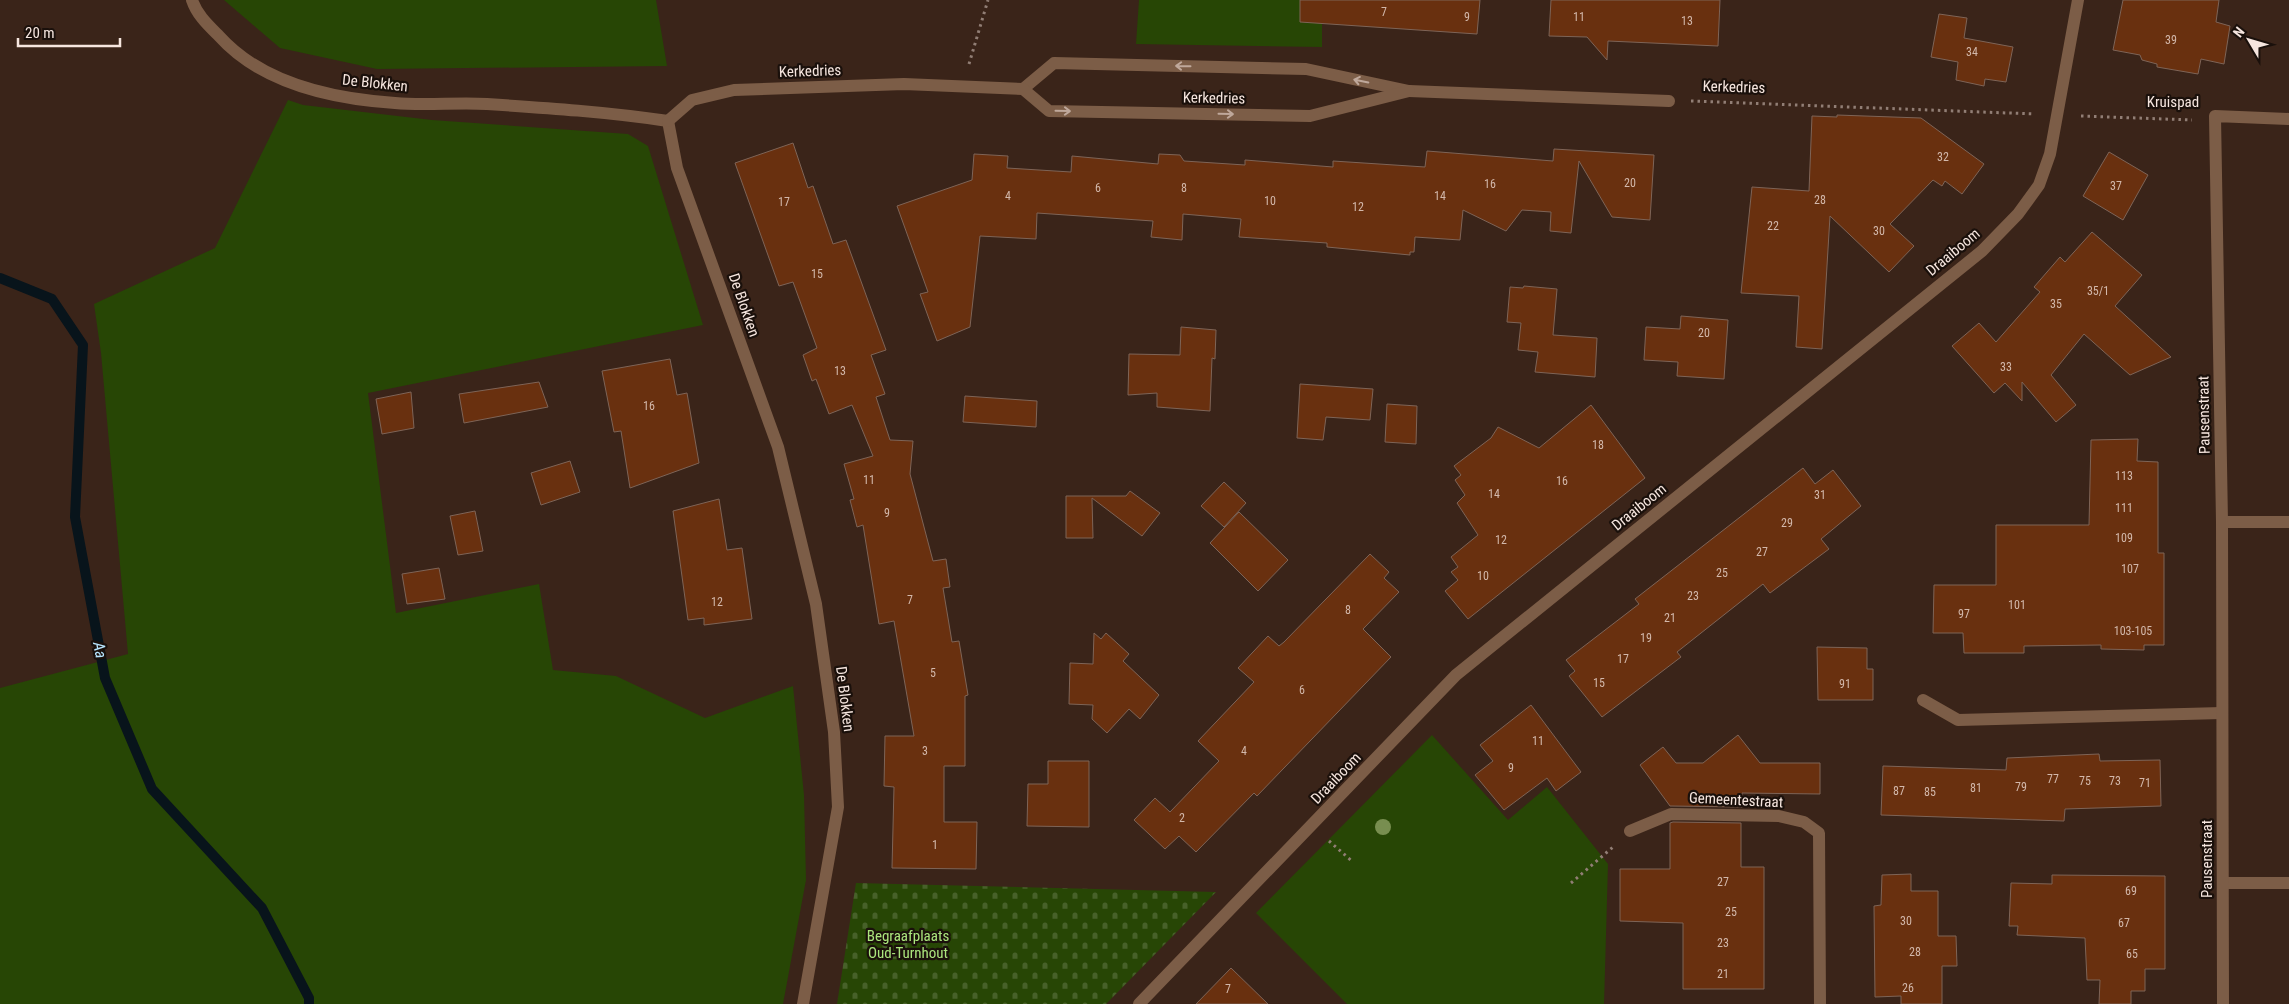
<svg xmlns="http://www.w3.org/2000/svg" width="2289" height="1004" font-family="'Roboto Condensed',sans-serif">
	<defs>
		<pattern id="cemetery-stones" width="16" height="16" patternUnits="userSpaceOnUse" patternTransform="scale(1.25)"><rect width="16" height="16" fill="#274605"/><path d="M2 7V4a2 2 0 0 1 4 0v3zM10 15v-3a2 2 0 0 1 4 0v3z" fill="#476129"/></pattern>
	</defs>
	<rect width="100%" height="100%" fill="#3a2419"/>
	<!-- grass -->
	<g fill="#274605">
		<polygon points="224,0 656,0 667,66 377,69 280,48"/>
		<polygon points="1139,0 1322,0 1322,47 1136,44"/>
		<polygon points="288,100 303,105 432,120 628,134 648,146 703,325 368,393 396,613 539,584 553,670 616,676 705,718 793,686 804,795 806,880 783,1004 0,1004 0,688 128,654 101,353 94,304 215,248"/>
		<polygon points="1432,735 1508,820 1547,787 1608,864 1604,1004 1347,1004 1256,913"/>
	</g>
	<!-- cemetery -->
	<polygon fill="url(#cemetery-stones)" points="856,883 1216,892 1106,1004 837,1004"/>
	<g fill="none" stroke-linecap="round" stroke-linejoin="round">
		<!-- stream -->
		<polyline stroke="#08141b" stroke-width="10" points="0,278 52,299 83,345 75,517 105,678 152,789 262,908 309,998 309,1004"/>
	</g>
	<!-- building -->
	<g fill="#69300f" stroke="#7e6457">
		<polygon points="1300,0 1480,0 1477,34 1300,22"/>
		<polygon points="1551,0 1720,0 1718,46 1608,41 1607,60 1587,37 1549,36"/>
		<polygon points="2123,0 2219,0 2216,22 2230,26 2224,64 2201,59 2198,74 2157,67 2157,64 2142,60 2140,55 2113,50"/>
		<polygon points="1939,14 1967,18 1964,38 2013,47 2006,82 1985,79 1984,86 1956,80 1958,62 1931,57"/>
		<polygon points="1837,115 1921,118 1984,164 1962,194 1945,181 1942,186 1933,180 1890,224 1914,246 1889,272 1830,216 1822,349 1796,347 1799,296 1741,293 1752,187 1809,191 1812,116 1837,117"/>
		<polygon points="793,143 808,188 813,186 833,244 846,240 886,350 871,355 885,394 876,397 890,440 913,441 910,474 933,561 946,559 950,587 943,588 952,642 959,641 968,695 965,696 965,766 944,766 944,822 977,822 976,869 892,868 894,787 884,786 885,736 914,736 894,621 879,624 863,525 857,527 850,500 854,499 844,464 873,456 852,405 829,414 816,379 812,381 803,355 817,348 793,282 779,286 735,163"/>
		<polygon points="1554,149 1654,155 1650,220 1612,217 1579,161 1571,233 1550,231 1551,212 1522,210 1506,231 1463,210 1460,240 1415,237 1414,252 1410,252 1410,255 1327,247 1327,243 1239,237 1241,219 1183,214 1182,240 1151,237 1153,221 1037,213 1036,239 980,236 970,327 937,341 920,294 928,292 897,206 972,180 974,154 1008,156 1007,168 1071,172 1072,156 1158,164 1159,154 1180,155 1184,161 1245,165 1245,160 1333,167 1333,161 1425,167 1427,151 1553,161"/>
		<polygon points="2109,152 2148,175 2123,220 2083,196"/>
		<polygon points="2092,232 2142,275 2115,306 2171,357 2130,375 2084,334 2051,375 2076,405 2056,422 2022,382 2022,401 2005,383 1994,393 1952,346 1979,323 1996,342 2040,292 2034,287 2060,257 2065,262"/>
		<polygon points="1524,286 1557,289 1553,335 1597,338 1595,377 1535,372 1538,352 1518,350 1521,323 1507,322 1510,287 1523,288"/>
		<polygon points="1681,316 1728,320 1724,379 1677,376 1678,362 1644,360 1646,327 1680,329"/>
		<polygon points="1181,327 1216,330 1215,359 1212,358 1210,411 1157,407 1157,393 1128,395 1129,354 1180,355"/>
		<polygon points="670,359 677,395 687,393 699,463 630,488 621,431 614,432 602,371"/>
		<polygon points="539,382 548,407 464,423 459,394"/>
		<polygon points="1300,384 1373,389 1370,420 1326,417 1323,440 1297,438"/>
		<polygon points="411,392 414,428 382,434 376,399"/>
		<polygon points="965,396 1037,401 1036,427 963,422"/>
		<polygon points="1387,404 1417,406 1416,444 1385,442"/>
		<polygon points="1591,405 1645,478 1468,619 1445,591 1458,580 1451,572 1458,567 1451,557 1478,535 1457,503 1465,495 1455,480 1461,475 1454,466 1491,438 1498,427 1539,448"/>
		<polygon points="2138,439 2137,461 2158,462 2158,553 2164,553 2164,645 2144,645 2144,650 2101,649 2101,645 2024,646 2024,653 1964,653 1963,633 1933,633 1934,585 1996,585 1996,525 2089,525 2091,440"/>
		<polygon points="570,461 580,492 541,505 531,473"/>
		<polygon points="1803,468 1815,484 1833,470 1861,506 1821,539 1829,549 1770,593 1763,584 1677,652 1681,657 1602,717 1569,676 1575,671 1566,660 1639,604 1635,599"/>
		<polygon points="1224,482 1246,503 1224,527 1201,506"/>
		<polygon points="1130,491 1160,513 1142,536 1092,498 1093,538 1066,538 1066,496 1126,496"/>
		<polygon points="719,499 727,550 742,548 752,619 704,625 704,618 688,620 673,511"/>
		<polygon points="475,511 483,551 458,555 450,516"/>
		<polygon points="1239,512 1288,560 1258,591 1210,543"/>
		<polygon points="1370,554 1389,572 1384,578 1399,592 1363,629 1391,657 1257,796 1254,793 1196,852 1179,836 1165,849 1134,820 1155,798 1170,812 1219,761 1198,741 1254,682 1238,668 1268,636 1279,646 1284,642"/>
		<polygon points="439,568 445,599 407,604 402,574"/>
		<polygon points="1094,633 1101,639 1106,633 1129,654 1123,661 1159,695 1140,719 1129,709 1107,733 1092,719 1093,705 1069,704 1070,663 1093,664"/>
		<polygon points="1817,647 1867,648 1867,669 1873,669 1873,700 1818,700"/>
		<polygon points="1531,705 1581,772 1556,791 1547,778 1504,810 1475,775 1493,761 1480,745"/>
		<polygon points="1738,735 1760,763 1820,763 1820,794 1742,793 1742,807 1670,806 1640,765 1663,747 1676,763 1703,763"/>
		<polygon points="2099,754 2100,761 2160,760 2161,806 2065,809 2064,821 1881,815 1883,766 2006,770 2007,758"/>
		<polygon points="1048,761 1089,761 1089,827 1027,826 1028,784 1048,784"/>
		<polygon points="1673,822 1741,823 1741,867 1764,867 1764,989 1683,989 1683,923 1620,921 1620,869 1670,869 1670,823"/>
		<polygon points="1911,874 1911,891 1938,891 1938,936 1956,936 1957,966 1942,966 1942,1004 1901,1004 1901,996 1875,997 1874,906 1881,905 1882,875"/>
		<polygon points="2052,875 2165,876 2165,969 2145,969 2145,991 2131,991 2131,1004 2099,1004 2100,980 2087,980 2085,938 2017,935 2018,926 2009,926 2011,883 2052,884"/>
		<polygon points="1231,968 1268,1004 1196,1004"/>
	</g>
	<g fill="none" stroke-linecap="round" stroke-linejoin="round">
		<!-- path -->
		<g stroke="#917e75" stroke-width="3" stroke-dasharray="2.5 4" stroke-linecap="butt">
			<polyline points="969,64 988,0"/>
			<polyline points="1691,101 2035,114"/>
			<polyline points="2081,116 2192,120"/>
			<polyline points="1329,841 1353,862"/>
			<polyline points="1571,883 1613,847"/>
		</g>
		<!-- minor -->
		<g stroke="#7c5d47" stroke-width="12">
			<path d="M 192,0 C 197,15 208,25 219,36 C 262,84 334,99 395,103 C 426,106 456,102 487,104 C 548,108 608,112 668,121"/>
			<polyline points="1023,89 1054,63 1306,69 1409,91 1669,101"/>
			<polyline points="668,121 677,168 778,447 816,604 834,732 838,807 803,1004"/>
			<polyline points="668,121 692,100 734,90 904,84 1023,89 1049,111 1310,116 1409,91"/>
			<polyline points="2222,522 2289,522"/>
			<polyline points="1923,700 1958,720 2222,713"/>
			<polyline points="1630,831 1671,814 1779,816 1804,822 1819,833 1820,1004"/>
			<polyline points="2224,883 2289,883"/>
			<polyline points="1139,1004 1456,675 1982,251 2018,214 2039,185 2050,154 2078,0"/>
			<polyline points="2223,1004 2222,522 2215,116 2289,119"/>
		</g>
	</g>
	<!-- trees -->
	<circle fill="#788e50" cx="1383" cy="827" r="8"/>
	<!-- one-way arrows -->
	<defs><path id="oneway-shaft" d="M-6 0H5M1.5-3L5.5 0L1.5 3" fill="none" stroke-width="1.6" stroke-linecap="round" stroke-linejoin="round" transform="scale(1.25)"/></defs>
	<g stroke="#bfa89b">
		<use href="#oneway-shaft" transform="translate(1183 66) rotate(-179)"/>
		<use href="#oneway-shaft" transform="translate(1361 81) rotate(-168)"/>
		<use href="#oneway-shaft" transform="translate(1063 111) rotate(1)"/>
		<use href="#oneway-shaft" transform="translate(1226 114) rotate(1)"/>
	</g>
	<g text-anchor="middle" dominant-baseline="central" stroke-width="4.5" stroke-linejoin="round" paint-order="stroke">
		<!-- number labels -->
		<g font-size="12" fill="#d3b8ab">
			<text x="1384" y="12">7</text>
			<text x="1467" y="17">9</text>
			<text x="1579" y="17">11</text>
			<text x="1687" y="21">13</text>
			<text x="2171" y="40">39</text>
			<text x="1972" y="52">34</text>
			<text x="1943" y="157">32</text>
			<text x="1630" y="183">20</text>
			<text x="1490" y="184">16</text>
			<text x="2116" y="186">37</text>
			<text x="1098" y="188">6</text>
			<text x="1184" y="188">8</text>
			<text x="1008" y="196">4</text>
			<text x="1440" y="196">14</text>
			<text x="1820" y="200">28</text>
			<text x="1270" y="201">10</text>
			<text x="784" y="202">17</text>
			<text x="1358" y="207">12</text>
			<text x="1773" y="226">22</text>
			<text x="1879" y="231">30</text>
			<text x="817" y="274">15</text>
			<text x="2098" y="291">35/1</text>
			<text x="2056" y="304">35</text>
			<text x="1704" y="333">20</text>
			<text x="2006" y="367">33</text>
			<text x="840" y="371">13</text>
			<text x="649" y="406">16</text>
			<text x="1598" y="445">18</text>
			<text x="2124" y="476">113</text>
			<text x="869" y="480">11</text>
			<text x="1562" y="481">16</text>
			<text x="1494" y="494">14</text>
			<text x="1820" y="495">31</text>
			<text x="2124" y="508">111</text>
			<text x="887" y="513">9</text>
			<text x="1787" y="523">29</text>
			<text x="2124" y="538">109</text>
			<text x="1501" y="540">12</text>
			<text x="1762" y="552">27</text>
			<text x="2130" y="569">107</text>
			<text x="1722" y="573">25</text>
			<text x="1483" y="576">10</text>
			<text x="1693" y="596">23</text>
			<text x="910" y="600">7</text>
			<text x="717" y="602">12</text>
			<text x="2017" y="605">101</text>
			<text x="1348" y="610">8</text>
			<text x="1964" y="614">97</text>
			<text x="1670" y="618">21</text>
			<text x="2133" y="631">103-105</text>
			<text x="1646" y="638">19</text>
			<text x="1623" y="659">17</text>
			<text x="933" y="673">5</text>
			<text x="1599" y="683">15</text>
			<text x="1845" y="684">91</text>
			<text x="1302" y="690">6</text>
			<text x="1538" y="741">11</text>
			<text x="925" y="751">3</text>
			<text x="1244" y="751">4</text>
			<text x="1511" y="768">9</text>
			<text x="2053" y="779">77</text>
			<text x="2085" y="781">75</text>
			<text x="2115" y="781">73</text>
			<text x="2145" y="783">71</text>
			<text x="2021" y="787">79</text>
			<text x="1976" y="788">81</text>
			<text x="1899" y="791">87</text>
			<text x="1930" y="792">85</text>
			<text x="1182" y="818">2</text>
			<text x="935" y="845">1</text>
			<text x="1723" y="882">27</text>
			<text x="2131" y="891">69</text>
			<text x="1731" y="912">25</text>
			<text x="1906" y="921">30</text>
			<text x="2124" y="923">67</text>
			<text x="1723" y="943">23</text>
			<text x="1915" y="952">28</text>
			<text x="2132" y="954">65</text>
			<text x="1723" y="974">21</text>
			<text x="1908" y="988">26</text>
			<text x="1228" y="989">7</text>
		</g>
		<!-- street labels -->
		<g font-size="15" fill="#f6e6df" stroke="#1a100b">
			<text transform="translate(810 71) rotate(-2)">Kerkedries</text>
			<text transform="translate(375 83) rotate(6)">De Blokken</text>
			<text transform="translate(1734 87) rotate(2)">Kerkedries</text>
			<text transform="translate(1214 98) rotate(1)">Kerkedries</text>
			<text x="2173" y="102">Kruispad</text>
			<text transform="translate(1953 252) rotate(-40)">Draaiboom</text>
			<text transform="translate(744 305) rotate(71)">De Blokken</text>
			<text transform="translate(2204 415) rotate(-91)">Pausenstraat</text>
			<text transform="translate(1639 507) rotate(-39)">Draaiboom</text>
			<text transform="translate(845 699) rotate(83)">De Blokken</text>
			<text transform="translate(1336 778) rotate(-46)">Draaiboom</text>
			<text transform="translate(1736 800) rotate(3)">Gemeentestraat</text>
			<text transform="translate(2207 859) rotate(-90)">Pausenstraat</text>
		</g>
		<!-- park labels -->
		<g font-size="15" fill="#abe57d" stroke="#1a100b">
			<text x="908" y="936">Begraafplaats<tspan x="908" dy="17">Oud-Turnhout</tspan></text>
		</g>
		<!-- water labels -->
		<g font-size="16" font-style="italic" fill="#b7e4fd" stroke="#1a100b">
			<text transform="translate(100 650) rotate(79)">Aa</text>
		</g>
	</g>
	<!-- north arrow -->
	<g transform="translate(2249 40) rotate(308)" stroke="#1a100b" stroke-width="4" paint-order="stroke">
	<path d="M0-4L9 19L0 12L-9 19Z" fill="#f6e6df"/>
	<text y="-8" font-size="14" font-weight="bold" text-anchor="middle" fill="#f6e6df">N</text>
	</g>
	<!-- scale -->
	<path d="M18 38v8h102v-8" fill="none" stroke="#f6e6df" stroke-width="2.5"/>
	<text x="25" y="38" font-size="15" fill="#f6e6df" stroke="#1a100b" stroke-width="4" paint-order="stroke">20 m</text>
</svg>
